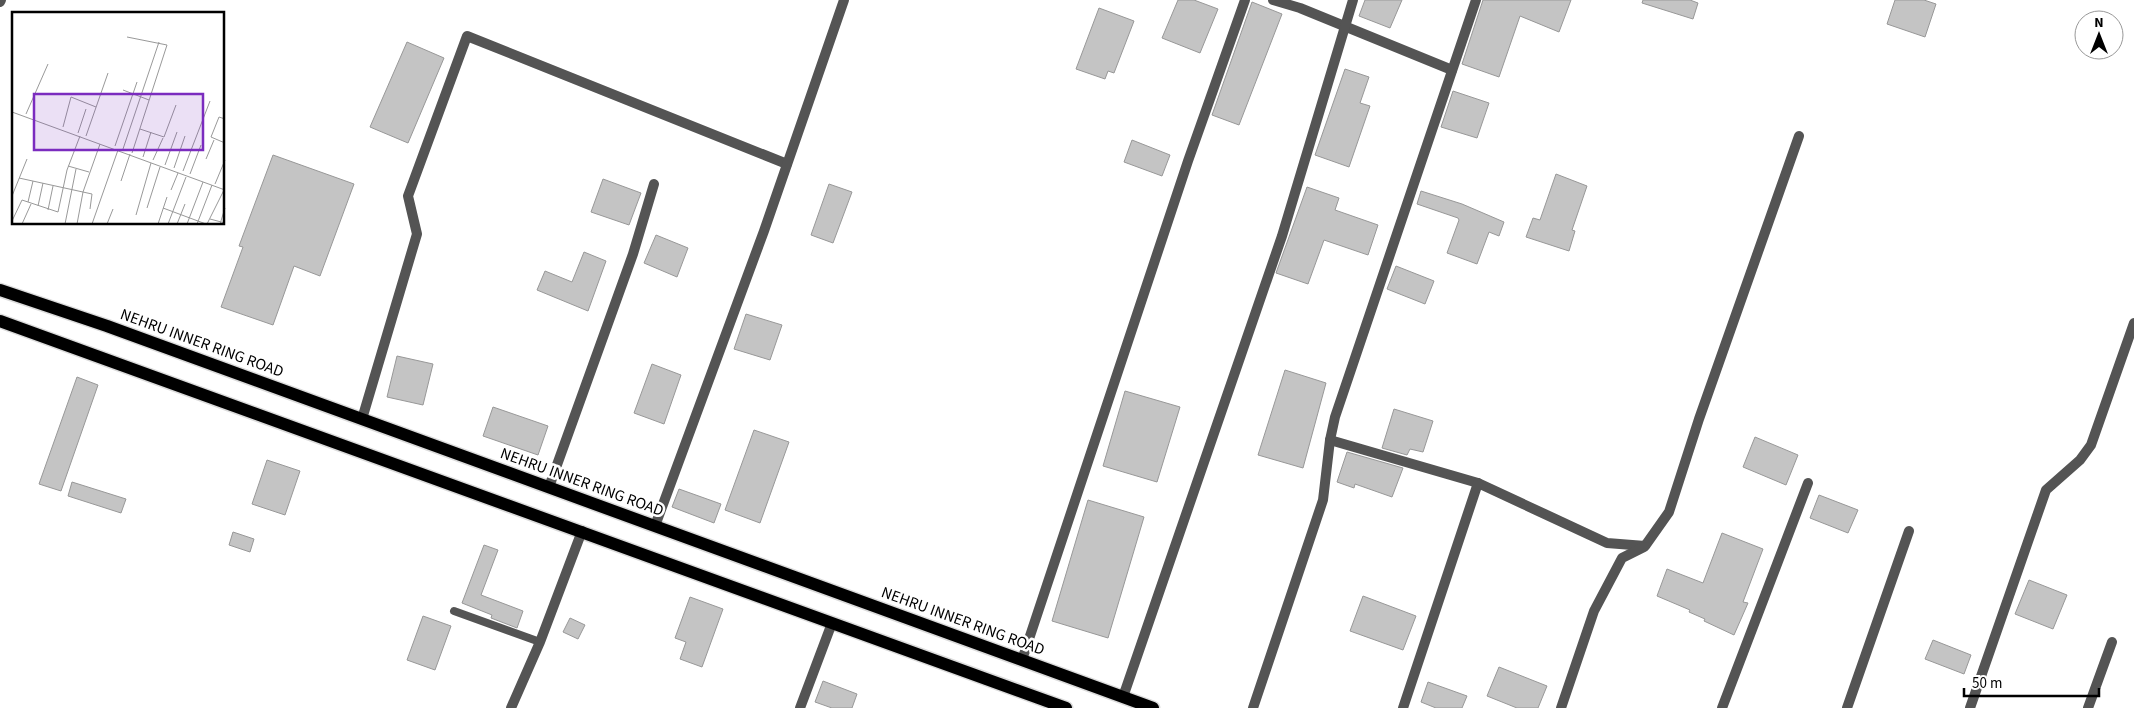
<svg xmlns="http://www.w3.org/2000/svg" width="2134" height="708" font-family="'Source Sans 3',sans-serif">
	<rect width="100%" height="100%" fill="#fff"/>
	<!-- building -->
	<g fill="#c4c4c4" stroke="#989898">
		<polygon points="1178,0 1194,0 1218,9 1200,53 1162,38"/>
		<polygon points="1365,0 1402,0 1390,28 1359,16"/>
		<polygon points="1483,0 1571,0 1559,32 1520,16 1499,77 1462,64"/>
		<polygon points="1643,0 1690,0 1698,3 1693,19 1642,3"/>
		<polygon points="1895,0 1924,0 1936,4 1925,37 1887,24"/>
		<polygon points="1252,2 1282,14 1239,125 1212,115"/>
		<polygon points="1099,8 1134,21 1114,73 1108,71 1105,79 1076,69"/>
		<polygon points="407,42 444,58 408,143 370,127"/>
		<polygon points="1345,69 1369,77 1360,103 1370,106 1349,167 1315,155"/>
		<polygon points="1453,91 1489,103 1477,138 1441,127"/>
		<polygon points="1132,140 1170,155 1162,176 1124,162"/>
		<polygon points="273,155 354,184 320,276 294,266 273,325 221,307 243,247 239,246"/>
		<polygon points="1556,174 1587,186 1572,230 1575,231 1569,251 1526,237 1533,218 1540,220"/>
		<polygon points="603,179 641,193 629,225 591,212"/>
		<polygon points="829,184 852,192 833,243 811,235"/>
		<polygon points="1307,187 1339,198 1335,210 1378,225 1368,255 1324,240 1308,284 1276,273"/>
		<polygon points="1421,191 1462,204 1504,222 1499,236 1489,232 1477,264 1447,253 1459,220 1458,218 1417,204"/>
		<polygon points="656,235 688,248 677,277 644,263"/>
		<polygon points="584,252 606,261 588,311 537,290 545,271 572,282"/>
		<polygon points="1396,266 1434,281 1425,304 1387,289"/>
		<polygon points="746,314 782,325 770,360 734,349"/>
		<polygon points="397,356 433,364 423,405 387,397"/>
		<polygon points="652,364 681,375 664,424 634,413"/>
		<polygon points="1285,370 1326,383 1303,468 1258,455"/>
		<polygon points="77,377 98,385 61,491 39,484"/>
		<polygon points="1125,391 1180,407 1157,482 1103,466"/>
		<polygon points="493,407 548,426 538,455 483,436"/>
		<polygon points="1394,409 1433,421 1423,452 1410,449 1407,455 1382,448"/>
		<polygon points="754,430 789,442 760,523 725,510"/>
		<polygon points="1755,437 1798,455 1786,485 1743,467"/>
		<polygon points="1347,452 1403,468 1392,497 1355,484 1354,488 1337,482"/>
		<polygon points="267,460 300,471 285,515 252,504"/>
		<polygon points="72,482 126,499 121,513 68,496"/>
		<polygon points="679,489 721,504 714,523 672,507"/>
		<polygon points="1819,495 1858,510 1848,533 1810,518"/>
		<polygon points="1088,500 1144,517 1108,638 1052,621"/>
		<polygon points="233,532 254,539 250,552 229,545"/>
		<polygon points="1722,533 1763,549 1743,602 1748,603 1734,635 1704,621 1705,619 1689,612 1690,610 1657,596 1667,569 1703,583"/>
		<polygon points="484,545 498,550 481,595 523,611 517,628 491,618 492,615 462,603"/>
		<polygon points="2029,580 2067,595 2053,629 2015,614"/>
		<polygon points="1363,596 1416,616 1403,650 1350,631"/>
		<polygon points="690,597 723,609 702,667 680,659 686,642 675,638"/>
		<polygon points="423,616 451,626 435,670 407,660"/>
		<polygon points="570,618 585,625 578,639 563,632"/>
		<polygon points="1933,640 1971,655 1964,674 1925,659"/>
		<polygon points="1499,667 1547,686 1538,708 1517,708 1487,696"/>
		<polygon points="823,681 857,694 852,708 832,708 815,702"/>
		<polygon points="1428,682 1467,696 1462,708 1436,708 1421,702"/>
	</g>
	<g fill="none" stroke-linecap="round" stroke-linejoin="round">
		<!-- primary casing -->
		<g stroke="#dbdbdb" stroke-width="15">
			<g id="primary">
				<polyline points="0,290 107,326 1153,708"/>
				<polyline points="0,321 1066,708"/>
			</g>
		</g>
		<!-- service -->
		<polyline stroke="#545454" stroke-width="8" points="454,611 540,642"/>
		<!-- minor -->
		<g stroke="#545454" stroke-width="10">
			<polyline points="1273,0 1300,8 1452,70"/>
			<polyline points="0,2 1,0"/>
			<polyline points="362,419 417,234 408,196 467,36 787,164"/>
			<polyline points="1330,440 1478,483 1607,543 1645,546 1669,512 1699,419 1799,136"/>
			<polyline points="549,487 633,254 654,184"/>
			<polyline points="655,526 764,231 844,0"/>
			<polyline points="1022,660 1188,161 1245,0"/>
			<polyline points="1123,697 1282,236 1353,0"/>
			<polyline points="511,708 540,642 582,531"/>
			<polyline points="800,708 832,623"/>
			<polyline points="1253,708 1323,500 1330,440 1335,417 1476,0"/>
			<polyline points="1403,708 1478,483"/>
			<polyline points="1561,708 1594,611 1622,558 1644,547"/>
			<polyline points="1722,708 1808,483"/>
			<polyline points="1847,708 1909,531"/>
			<polyline points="1970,708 2046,490 2080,460 2091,445 2134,323"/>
			<polyline points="2088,708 2112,642"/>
		</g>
		<!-- primary -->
		<use href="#primary" stroke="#000" stroke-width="12"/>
	</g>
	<g text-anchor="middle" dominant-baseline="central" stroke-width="5" stroke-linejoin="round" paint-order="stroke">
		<!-- street labels -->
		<g font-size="16" fill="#000" stroke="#fff">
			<text transform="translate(202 343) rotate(20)">NEHRU INNER RING ROAD</text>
			<text transform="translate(582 482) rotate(20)">NEHRU INNER RING ROAD</text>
			<text transform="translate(963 621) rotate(20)">NEHRU INNER RING ROAD</text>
		</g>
	</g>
	<!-- overview -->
	<g transform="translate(12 12)">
		<rect width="212" height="212" fill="#fff"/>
		<path fill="none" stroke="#999" stroke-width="1" d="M 115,25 L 155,33 L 120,141M 111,78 L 137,88M 0,100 L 213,178M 14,102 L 36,52M 213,107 L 207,105 L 199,125 L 213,131M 51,115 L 59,85 L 84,95M 128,117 L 152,125 L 164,93M 66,121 L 74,97M 74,124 L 96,61M 103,134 L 125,70M 111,137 L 147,30M 131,145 L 139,120M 194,147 L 202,128M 141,148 L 151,126M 153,153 L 165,120M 56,154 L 77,160M 162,156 L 173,124M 171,159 L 198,89M 178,162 L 189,133M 7,166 L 80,182 L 78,197M 109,169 L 118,142M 203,172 L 213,148M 159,178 L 166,161M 0,184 L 15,147M 16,190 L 21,169M 26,194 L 31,171M 135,196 L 148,155M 151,196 L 194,212M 36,198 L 41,174M 124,203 L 139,151M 198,207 L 213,211M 0,209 L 10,188 L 46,200 L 55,158 L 68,124M 10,212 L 19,192M 53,212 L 64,157M 65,212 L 71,180 L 88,132M 80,212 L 106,138M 95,212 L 101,197M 146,212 L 155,185M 156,212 L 174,165M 165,212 L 173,192M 175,212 L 191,170M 185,212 L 200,173M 195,212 L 212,178M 208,212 L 213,196"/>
		<path fill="#7b2cbf" fill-opacity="0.15" stroke="#7b2cbf" stroke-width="2.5" d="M 22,82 L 191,82 L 191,138 L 22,138 Z"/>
		<rect width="212" height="212" fill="none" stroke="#000" stroke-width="2.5"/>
	</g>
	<!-- north arrow -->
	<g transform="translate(2099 35)"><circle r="24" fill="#ffffff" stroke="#999999"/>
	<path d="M0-4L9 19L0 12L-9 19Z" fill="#000000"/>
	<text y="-8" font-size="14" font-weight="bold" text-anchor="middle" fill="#000000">N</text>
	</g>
	<!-- scale -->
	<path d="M1964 688v8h135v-8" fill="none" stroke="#000000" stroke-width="2.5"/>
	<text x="1972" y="688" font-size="15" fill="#000000" stroke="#ffffff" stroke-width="4" paint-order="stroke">50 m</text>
</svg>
